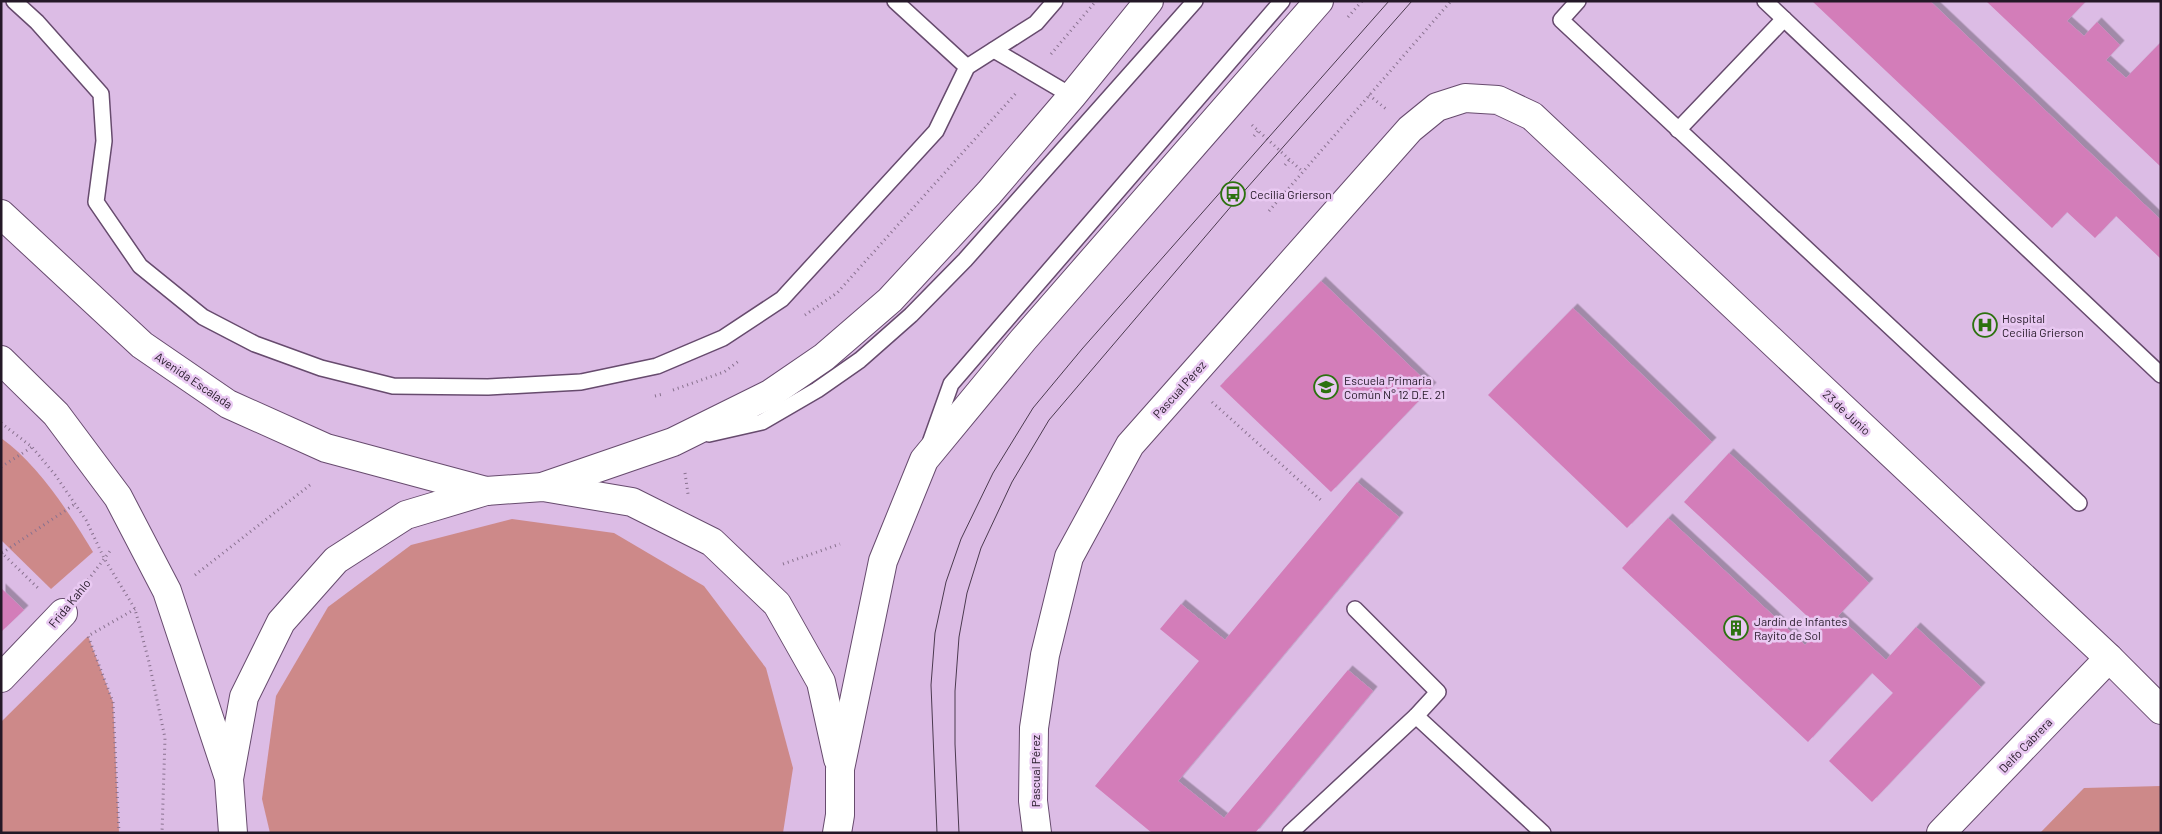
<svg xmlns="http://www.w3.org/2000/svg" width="2162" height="834" font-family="Barlow,sans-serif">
	<defs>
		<filter id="shadow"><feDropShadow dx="4.5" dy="-4.5" stdDeviation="0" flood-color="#0004"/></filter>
	</defs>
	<rect width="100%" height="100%" fill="#dcbce5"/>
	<!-- green -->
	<g fill="#cd8989">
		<path d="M 1,438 C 37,463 70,514 93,552 L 51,589 L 1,540 Z"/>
		<polygon points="512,519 614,533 704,586 766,668 793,768 783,833 270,833 262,799 276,696 328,607 411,545"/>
		<polygon points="88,636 113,702 119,833 1,833 1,722"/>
		<polygon points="2161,786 2161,833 2040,833 2084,788"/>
	</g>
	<!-- building -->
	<g fill="#d37db9" filter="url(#shadow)">
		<polygon points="1812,1 1930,1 2161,220 2161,259 2116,216 2095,238 2067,212 2052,228"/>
		<polygon points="1986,1 2086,1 2067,21 2084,36 2097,22 2120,45 2106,60 2126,78 2161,42 2161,167"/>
		<polygon points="1321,281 1432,387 1331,492 1220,386"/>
		<polygon points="1573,308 1712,442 1627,528 1488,395"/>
		<polygon points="1729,453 1869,583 1838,616 1886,660 1916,627 1981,687 1872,802 1829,761 1893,693 1872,673 1808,742 1622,568 1668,518 1805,645 1821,629 1684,502"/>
		<polygon points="1357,482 1399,517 1178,781 1224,818 1348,670 1373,691 1255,833 1152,833 1095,786 1199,661 1160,629 1181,604 1225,640"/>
		<polygon points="1,588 24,610 1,632"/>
	</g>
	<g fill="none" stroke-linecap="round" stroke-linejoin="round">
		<!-- service casing -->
		<g stroke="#674b6e" stroke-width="18">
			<g id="service">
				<polyline points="14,1 37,22 101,94 104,141 96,202 140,266 203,317 255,344 321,368 393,386 488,387 581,382 657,366 723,338 782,299 936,131 967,67 1036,23 1055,1"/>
				<polyline points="895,1 967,67"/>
				<polyline points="1578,1 1561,20 2079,503"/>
				<polyline points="1765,1 2161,375"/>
				<polyline points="994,50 1072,96"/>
				<polyline points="1678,130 1784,19"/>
				<polyline points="709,434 762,422 817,390 860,360 911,315 965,260 1195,1"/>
				<polyline points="931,440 951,384 1282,1"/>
				<polyline points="1416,716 1543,833"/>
				<polyline points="1290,833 1416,716 1438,692 1355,609"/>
			</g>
		</g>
		<!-- minor casing -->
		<g stroke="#674b6e" stroke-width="30">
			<g id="minor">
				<polyline points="1,678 63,613"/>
				<polyline points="1037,833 1033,801 1034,728 1045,655 1069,557 1130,445 1410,129 1437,107 1465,98 1498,100 1532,116 2109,658 2161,710"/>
				<polyline points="1941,833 2109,658"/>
			</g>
		</g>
		<!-- secondary casing -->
		<g stroke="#674b6e" stroke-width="30">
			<g id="secondary">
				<polyline points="1,214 142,345 228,404 326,448 486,491"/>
				<polyline points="1,360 56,414 118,497 167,591 228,775"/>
				<polyline points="545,486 673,442 770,394 824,357 890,300 989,193 1072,96 1149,1"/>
				<polyline points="233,833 229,779 244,697 281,622 336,560 406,515 486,491 543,487 632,502 712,542 777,604 821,682 838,759"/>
				<polyline points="837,833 840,815 840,769 883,561 924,460 1023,340 1319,1"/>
			</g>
		</g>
		<!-- path -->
		<g stroke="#89728f" stroke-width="3" stroke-dasharray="1 4" stroke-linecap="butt">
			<polyline points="1348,17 1362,1"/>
			<polyline points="1051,54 1096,1"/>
			<polyline points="1369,95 1386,109"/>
			<polyline points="1252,125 1303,172"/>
			<polyline points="1254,136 1258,131"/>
			<polyline points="1285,165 1290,159"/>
			<polyline points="1269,211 1451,1"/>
			<polyline points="805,315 837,293 1017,92"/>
			<polyline points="673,390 724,372 740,360"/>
			<polyline points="655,396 663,394"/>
			<polyline points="1212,402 1323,502"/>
			<polyline points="1,423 32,447 56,476 86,520 104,558 135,609 149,662 165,738 162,833"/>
			<polyline points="1,467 32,447"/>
			<polyline points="685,473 688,494"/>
			<polyline points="1,552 40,590"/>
			<polyline points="2,553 75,504"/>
			<polyline points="783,564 840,544"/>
			<polyline points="195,575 310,485"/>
			<polyline points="82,588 110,551"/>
			<polyline points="119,833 113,702 88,636 135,609"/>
		</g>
		<!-- service -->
		<use href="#service" stroke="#fff" stroke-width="15"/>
		<!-- minor -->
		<use href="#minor" stroke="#fff" stroke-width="28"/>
		<!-- secondary -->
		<use href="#secondary" stroke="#fff" stroke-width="28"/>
		<!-- tram -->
		<g stroke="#4b3a4f" stroke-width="1">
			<polyline points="937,833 931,685 935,633 946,582 961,539 993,473 1033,408 1082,349 1389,1"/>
			<polyline points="959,833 955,744 955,691 959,637 967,593 981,548 1012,482 1049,420 1239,197 1412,1"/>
		</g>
	</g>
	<!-- icons -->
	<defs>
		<g id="bus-ring" transform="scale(1.25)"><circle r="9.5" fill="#e9c9f2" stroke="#2d7210" stroke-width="1.5"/><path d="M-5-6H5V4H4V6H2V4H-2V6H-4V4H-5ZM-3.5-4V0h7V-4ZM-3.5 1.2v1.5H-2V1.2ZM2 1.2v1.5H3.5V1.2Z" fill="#2d7210"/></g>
		<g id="hospital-ring" transform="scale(1.25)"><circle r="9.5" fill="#e9c9f2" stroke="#2d7210" stroke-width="1.5"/><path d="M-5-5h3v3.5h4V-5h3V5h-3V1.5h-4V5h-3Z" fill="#2d7210"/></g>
		<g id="school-ring" transform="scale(1.25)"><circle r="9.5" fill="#e9c9f2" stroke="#2d7210" stroke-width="1.5"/><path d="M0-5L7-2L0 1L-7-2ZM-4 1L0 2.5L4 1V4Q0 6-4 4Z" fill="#2d7210"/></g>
		<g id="building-ring" transform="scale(1.25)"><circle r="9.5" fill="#e9c9f2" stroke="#2d7210" stroke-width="1.5"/><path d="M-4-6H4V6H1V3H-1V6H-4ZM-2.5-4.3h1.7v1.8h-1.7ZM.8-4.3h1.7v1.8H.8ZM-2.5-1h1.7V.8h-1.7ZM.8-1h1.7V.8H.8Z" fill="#2d7210"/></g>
	</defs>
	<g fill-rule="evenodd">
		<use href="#bus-ring" x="1233" y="194"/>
		<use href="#hospital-ring" x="1985" y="325"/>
		<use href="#school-ring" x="1326" y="387"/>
		<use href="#building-ring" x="1736" y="628"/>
	</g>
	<g text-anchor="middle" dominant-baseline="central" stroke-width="5" stroke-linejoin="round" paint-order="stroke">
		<!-- poi labels -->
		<g font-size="12" fill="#241827" stroke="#e9c9f2" text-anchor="start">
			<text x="1250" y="194">Cecilia Grierson</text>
			<text x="2002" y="318">Hospital<tspan x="2002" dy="14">Cecilia Grierson</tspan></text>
			<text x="1344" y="380">Escuela Primaria<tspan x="1344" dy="14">Común N° 12 D.E. 21</tspan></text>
			<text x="1754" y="621">Jardín de Infantes<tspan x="1754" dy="14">Rayito de Sol</tspan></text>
		</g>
		<!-- street labels -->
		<g font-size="12" fill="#241827" stroke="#e9c9f2">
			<text transform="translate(194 380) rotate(34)">Avenida Escalada</text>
			<text transform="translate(1179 389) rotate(-48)">Pascual Pérez</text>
			<text transform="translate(1847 412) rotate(43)">23 de Junio</text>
			<text transform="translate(69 603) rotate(-51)">Frida Kahlo</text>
			<text transform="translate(2025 745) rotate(-46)">Delfo Cabrera</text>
			<text transform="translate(1035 771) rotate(-90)">Pascual Pérez</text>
		</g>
	</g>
	<!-- border -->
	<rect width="2162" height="834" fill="none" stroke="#241827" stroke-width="5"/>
</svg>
